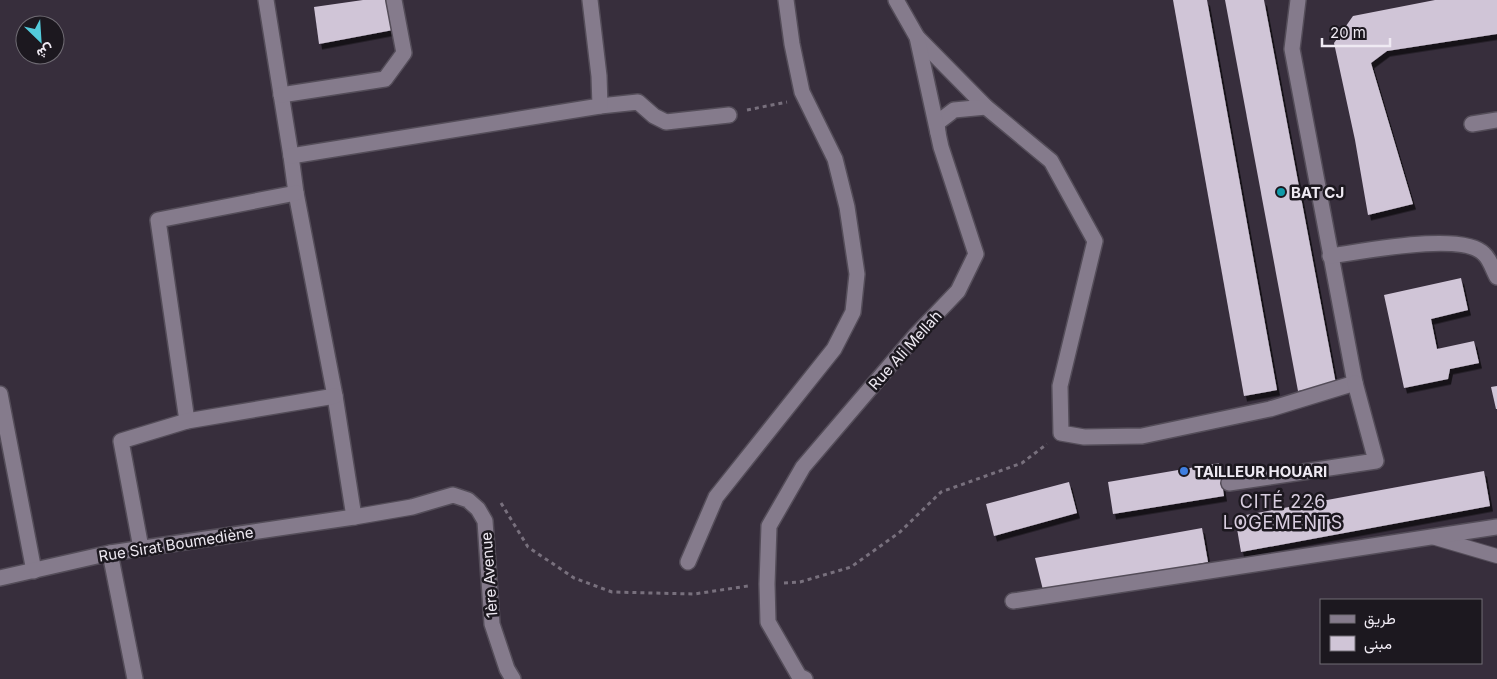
<svg xmlns="http://www.w3.org/2000/svg" width="1497" height="679" font-family="Inter,Vazirmatn,sans-serif">
	<defs>
		<filter id="shadow"><feDropShadow dx="3" dy="5.5" stdDeviation="0" flood-color="#0009"/></filter>
	</defs>
	<rect width="100%" height="100%" fill="#372e3c"/>
	<!-- building -->
	<g fill="#d0c5d7" filter="url(#shadow)">
		<polygon points="363,0 387,0 393,30 319,44 314,7"/>
		<polygon points="1173,0 1207,0 1277,390 1244,396"/>
		<polygon points="1225,0 1264,0 1336,384 1298,391"/>
		<polygon points="1435,0 1497,0 1497,34 1387,51 1371,63 1413,204 1368,215 1355,140 1334,43 1353,16"/>
		<polygon points="1461,278 1468,310 1431,319 1437,349 1474,341 1479,363 1450,369 1448,379 1404,388 1384,295"/>
		<polygon points="1497,386 1497,409 1496,409 1491,387"/>
		<polygon points="1219,463 1224,496 1113,514 1108,482"/>
		<polygon points="1484,471 1490,506 1241,552 1235,517"/>
		<polygon points="1069,482 1077,513 994,536 986,504"/>
		<polygon points="1202,528 1208,562 1044,594 1035,558"/>
	</g>
	<g fill="none" stroke-linecap="round" stroke-linejoin="round">
		<!-- lane casing -->
		<g stroke="#544d59" stroke-width="16">
			<polyline id="lane" points="1432,537 1497,556"/>
		</g>
		<!-- street casing -->
		<g stroke="#544d59" stroke-width="18">
			<g id="street">
				<polyline points="266,0 291,156 296,193 335,396 354,517"/>
				<polyline points="917,37 986,107 1051,161 1095,241 1060,386 1061,433 1084,437 1142,436 1270,409 1355,383 1292,49 1298,0"/>
				<polyline points="281,95 385,79 404,53 394,0"/>
				<polyline points="600,106 638,102 654,116 666,122 729,115"/>
				<polyline points="1472,124 1497,120"/>
				<polyline points="938,133 937,123 954,110 986,107"/>
				<polyline points="291,156 600,106 599,76 590,0"/>
				<path d="M 1330,256 C 1361,252 1463,231 1484,254 C 1490,259 1493,270 1497,277"/>
				<polyline points="0,394 34,571"/>
				<polyline points="187,421 158,220 296,193"/>
				<polyline points="1229,483 1376,461 1355,383"/>
				<polyline points="141,548 121,441 187,421 335,396"/>
				<polyline points="110,553 135,679"/>
				<polyline points="688,562 716,497 834,349 853,312 857,274 847,207 835,159 802,92 792,44 786,0"/>
				<polyline points="0,578 110,553 354,517 412,507 453,495 468,500 478,509 485,521 492,624 507,669 513,679"/>
				<polyline points="1013,601 1497,527"/>
				<polyline points="805,679 799,676 768,622 767,584 769,526 803,467 915,336 958,291 976,254 941,147 917,37 896,0"/>
			</g>
		</g>
		<!-- path -->
		<g stroke="#78707d" stroke-width="3" stroke-dasharray="4 4" stroke-linecap="butt">
			<polyline points="747,110 787,102"/>
			<polyline points="501,503 528,547 574,578 612,592 694,594 748,586"/>
			<polyline points="784,583 800,582 851,567 900,532 941,492 1022,463 1047,444"/>
		</g>
		<!-- lane -->
		<use href="#lane" stroke="#857b8c" stroke-width="14"/>
		<!-- street -->
		<use href="#street" stroke="#857b8c" stroke-width="15"/>
	</g>
	<!-- markers -->
	<circle fill="#0f9aa8" stroke="#1c181f" stroke-width="2" cx="1281" cy="192" r="5"/>
	<circle fill="#3f7fe0" stroke="#1c181f" stroke-width="2" cx="1184" cy="471" r="5"/>
	<g text-anchor="middle" dominant-baseline="central" stroke-width="5" stroke-linejoin="round" paint-order="stroke">
		<!-- poi labels -->
		<g font-size="15" font-weight="bold" fill="#efeaf3" stroke="#1c181f" text-anchor="start">
			<text x="1291" y="192">BAT CJ</text>
			<text x="1194" y="471">TAILLEUR HOUARI</text>
		</g>
		<!-- street labels -->
		<g font-size="15" fill="#efeaf3" stroke="#1c181f">
			<text transform="translate(905 350) rotate(-48)">Rue Ali Mellah</text>
			<text transform="translate(176 544) rotate(-9)">Rue Sirat Boumediène</text>
			<text transform="translate(489 575) rotate(-94)">1ère Avenue</text>
		</g>
		<!-- quarter labels -->
		<g font-size="18" letter-spacing="1" fill="#d8cddf" stroke="#1c181f">
			<text x="1283" y="501">CITÉ 226<tspan x="1283" dy="21">LOGEMENTS</tspan></text>
		</g>
	</g>
	<!-- legend -->
	<rect x="1320" y="599" width="162" height="65" fill="#1c181f" stroke="#706c74"/>
	<rect x="1330" y="615" width="25" height="8" fill="#857b8c" stroke="#706c74"/>
	<text x="1364" y="624" font-size="15" fill="#efeaf3">طريق</text>
	<rect x="1330" y="636" width="25" height="15" fill="#d0c5d7" stroke="#706c74"/>
	<text x="1364" y="649" font-size="15" fill="#efeaf3">مبنى</text>
	<!-- north arrow -->
	<g transform="translate(40 40) rotate(155)"><circle r="24" fill="#1c181f" stroke="#706c74"/>
	<path d="M0-4L9 19L0 12L-9 19Z" fill="#53cbdb"/>
	<text y="-8" font-size="14" font-weight="bold" text-anchor="middle" fill="#efeaf3">ش</text>
	</g>
	<!-- scale -->
	<path d="M1322 38v8h68v-8" fill="none" stroke="#efeaf3" stroke-width="2.5"/>
	<text x="1330" y="38" font-size="15" fill="#efeaf3" stroke="#1c181f" stroke-width="4" paint-order="stroke">20 m</text>
</svg>
